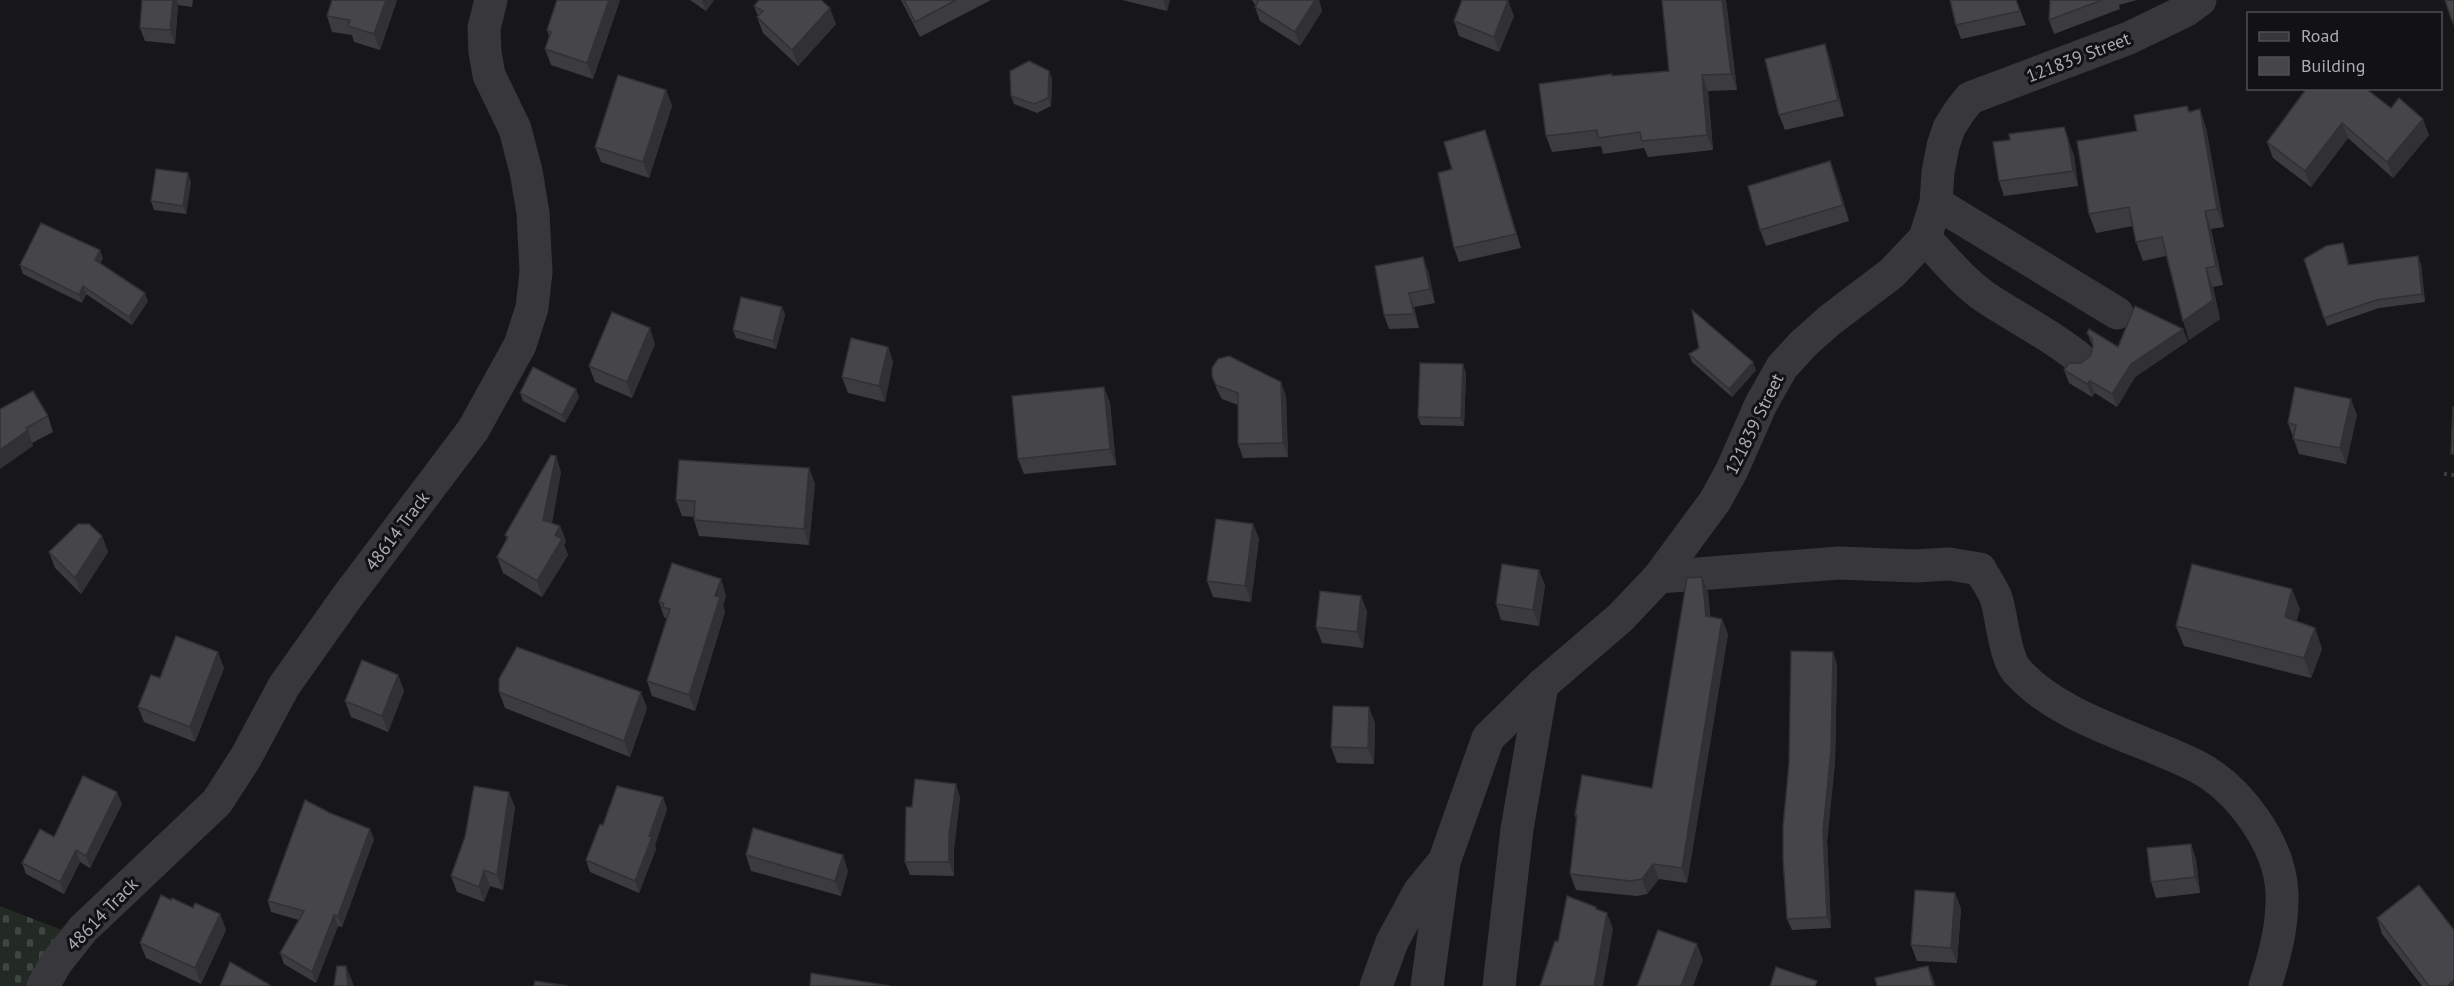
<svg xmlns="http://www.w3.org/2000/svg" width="2454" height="986" font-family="'PT Sans',sans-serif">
	<defs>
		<pattern id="cemetery-stones" width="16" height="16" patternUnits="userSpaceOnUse" patternTransform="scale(1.5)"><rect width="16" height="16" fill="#232a24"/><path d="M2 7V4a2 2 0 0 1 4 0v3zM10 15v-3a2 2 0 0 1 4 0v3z" fill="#404642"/></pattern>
	</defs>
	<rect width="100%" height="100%" fill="#171618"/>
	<!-- cemetery -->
	<polygon fill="url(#cemetery-stones)" points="0,906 62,930 31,986 0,986"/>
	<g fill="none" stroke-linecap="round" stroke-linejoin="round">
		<!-- path -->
		<polyline stroke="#3e3f43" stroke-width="4" stroke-dasharray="3 4.5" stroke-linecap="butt" points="2444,474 2454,475"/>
		<!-- minor -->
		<g stroke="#38383c" stroke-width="33">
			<polyline points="1936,203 2117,313"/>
			<path d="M 1925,238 C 1944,258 1962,281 1985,297 C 2016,318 2050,334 2079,358"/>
			<path d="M 1659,577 L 1839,563 L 1915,566 L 1949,564 L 1980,569 C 1985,579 1994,590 1997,601 C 2002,619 2005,658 2017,671 C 2059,719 2141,738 2196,766 C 2239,788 2280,844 2282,893 C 2283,925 2275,955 2265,986"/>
			<polyline points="43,986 56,963 83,929 217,802 246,757 284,686 347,597 473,430 520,345 532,308 536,272 533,213 526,171 515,129 489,75 485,52 484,28 491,0"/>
			<polyline points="1376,986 1392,942 1419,892 1442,864"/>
			<polyline points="1427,986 1444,862 1488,738 1542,685 1620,618 1659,577 1715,501 1732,470 1761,404 1782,367 1803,344 1830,320 1892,273 1925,238 1936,203 1938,172 1943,146 1949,128 1959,112 1970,98 2129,38 2185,11 2200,0"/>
			<polyline points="1499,986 1517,829 1542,685"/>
		</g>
	</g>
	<!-- wall -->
	<g fill="#3c3c40">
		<polygon points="142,0 193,0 192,7 178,5 175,44 145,41 140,28"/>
		<polygon points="397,0 380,50 354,42 352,35 332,32 327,16"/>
		<polygon points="557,0 620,0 593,79 551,65 545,49 549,36 547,30"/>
		<polygon points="690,0 714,0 706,11"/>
		<polygon points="901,0 991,0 920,37"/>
		<polygon points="1122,0 1170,0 1167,11"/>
		<polygon points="1252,0 1319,0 1322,11 1300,46 1260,21 1255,7 1256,6"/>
		<polygon points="1726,0 1737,90 1708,91 1713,150 1648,157 1644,148 1603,154 1601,146 1552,152 1546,136 1613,76 1669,71"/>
		<polygon points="2016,0 2026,25 1961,39 1956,25"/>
		<polygon points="2050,0 2137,0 2119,5 2120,9 2054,34 2049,20"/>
		<polygon points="754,6 836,24 798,66 763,33 757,17 758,16"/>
		<polygon points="1514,16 1499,52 1459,36 1454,21"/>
		<polygon points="1825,44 1830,60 1844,116 1785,130 1779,115"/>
		<polygon points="1049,71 1052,80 1051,106 1037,113 1014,104 1011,96"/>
		<polygon points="666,90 672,106 649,178 601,162 595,147"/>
		<polygon points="2391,108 2429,135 2393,178 2348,138 2311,187 2273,158 2267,142"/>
		<polygon points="2189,112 2206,128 2224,227 2211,229 2223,285 2213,287 2220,319 2189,340 2166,256 2143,261 2136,242 2133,226 2096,233 2089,214 2137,131"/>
		<polygon points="1485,130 1490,144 1521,248 1459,262 1454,248 1452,169"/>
		<polygon points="2074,155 2078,186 2004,196 1999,181"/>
		<polygon points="1830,161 1836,177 1849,221 1766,246 1760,230"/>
		<polygon points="191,182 186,214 154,210 151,201"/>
		<polygon points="2346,251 2349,265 2421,264 2425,302 2379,308 2327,326 2304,259"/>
		<polygon points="103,258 100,263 148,301 132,325 86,294 82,303 23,274 20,265"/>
		<polygon points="1428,271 1435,303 1414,307 1419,328 1389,329 1384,315"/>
		<polygon points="782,307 785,315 776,349 736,338 733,330"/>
		<polygon points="2087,333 2118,347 2188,341 2135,377 2117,407 2095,393 2092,397 2069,383 2064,370 2081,363 2090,356 2093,347"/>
		<polygon points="655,344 632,398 595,382 589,366"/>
		<polygon points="888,347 893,362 885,402 848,393 842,377"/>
		<polygon points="1689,354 1756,370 1732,397 1692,362"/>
		<polygon points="1466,373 1464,426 1421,425 1418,417"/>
		<polygon points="1212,376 1286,396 1288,457 1243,458 1238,444 1238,405 1222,399 1217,390"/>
		<polygon points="520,393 579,397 565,423 523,401"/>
		<polygon points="1110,403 1116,465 1024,474 1018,459"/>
		<polygon points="0,409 48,416 53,432 32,443 33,446"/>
		<polygon points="2357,415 2346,464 2299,454 2288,423"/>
		<polygon points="809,468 815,484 809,545 699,536 694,520 694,517 682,516 676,500"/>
		<polygon points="561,472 552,523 560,526 566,541 564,545 568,555 542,597 503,573 497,557 507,540 505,535"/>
		<polygon points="1253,524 1259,539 1251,602 1213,597 1207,581"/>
		<polygon points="102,536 108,552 81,594 55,568 49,552"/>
		<polygon points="1545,585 1539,626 1501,620 1496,604"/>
		<polygon points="1708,592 1710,617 1728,634 1687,883 1659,879 1647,894 1637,896 1576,890 1570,874 1576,819 1575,815 1652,788"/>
		<polygon points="726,595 723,606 725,612 695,711 652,696 647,681 667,619 664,617 659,602"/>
		<polygon points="1361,596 1367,612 1363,648 1322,643 1316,627"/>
		<polygon points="2300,609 2296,622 2315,628 2322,649 2311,678 2184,646 2176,626"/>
		<polygon points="1837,664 1835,762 1827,841 1831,928 1792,930 1787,919"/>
		<polygon points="224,668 195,742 144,722 138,707 160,678"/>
		<polygon points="398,675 404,691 388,732 351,717 345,701"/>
		<polygon points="499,692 647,708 630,757 505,708"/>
		<polygon points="1375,723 1374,764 1337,763 1331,747"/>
		<polygon points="663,797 667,809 655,845 656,849 639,893 590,872 586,860 603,825"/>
		<polygon points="960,797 954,849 954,876 910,875 905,862 912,807"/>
		<polygon points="122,804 90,868 80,862 64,894 26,874 22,863 54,837"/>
		<polygon points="515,807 503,890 490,886 484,902 457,892 451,876"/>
		<polygon points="374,839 342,927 338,926 316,983 284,964 280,953 299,920 271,912 268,901"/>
		<polygon points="746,855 848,871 841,896 751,871"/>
		<polygon points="2196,859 2200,893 2156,898 2151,882"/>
		<polygon points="1955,893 1961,909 1957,963 1917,961 1911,945"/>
		<polygon points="171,900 193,908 220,914 226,930 201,984 146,958 140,943"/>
		<polygon points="2377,918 2454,986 2422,986 2382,934"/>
	</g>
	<!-- shaded-wall -->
	<g fill="#313134">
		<polygon points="173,0 177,0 178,5 175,44 170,30"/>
		<polygon points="386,0 397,0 380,50 374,34"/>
		<polygon points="609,0 620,0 593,79 587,63"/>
		<polygon points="702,0 714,0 706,11"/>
		<polygon points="1163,0 1170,0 1167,11"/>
		<polygon points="1315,0 1319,0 1322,11 1300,46 1295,32"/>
		<polygon points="1508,0 1514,16 1499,52 1494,37"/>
		<polygon points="1722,0 1726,0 1737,90 1731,74"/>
		<polygon points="830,8 836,24 798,66 792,50"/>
		<polygon points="1825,44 1830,60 1844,116 1838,100"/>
		<polygon points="1049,71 1052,80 1051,106 1048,98"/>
		<polygon points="1702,75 1708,91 1713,150 1707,135"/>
		<polygon points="666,90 672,106 649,178 643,162"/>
		<polygon points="2200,109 2206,128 2224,227 2217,209"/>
		<polygon points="2423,119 2429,135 2393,178 2387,162"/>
		<polygon points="2342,123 2348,138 2311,187 2305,171"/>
		<polygon points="1485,130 1490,144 1521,248 1516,234"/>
		<polygon points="2068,139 2074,155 2078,186 2073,171"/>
		<polygon points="1830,161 1836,177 1849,221 1843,205"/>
		<polygon points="188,173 191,182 186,214 183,206"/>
		<polygon points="2205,211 2211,229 2223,285 2216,266"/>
		<polygon points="2343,243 2346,251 2351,273 2348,265"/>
		<polygon points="100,250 103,258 98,268 95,260"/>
		<polygon points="2418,256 2421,264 2425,302 2422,294"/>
		<polygon points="1423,257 1428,271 1435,303 1430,289"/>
		<polygon points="2206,268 2213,287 2220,319 2189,340 2183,321"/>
		<polygon points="83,286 86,294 82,303 79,295"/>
		<polygon points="145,293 148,301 132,325 129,317"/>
		<polygon points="1409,293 1414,307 1419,328 1414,314"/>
		<polygon points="782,307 785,315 776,349 773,341"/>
		<polygon points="650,328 655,344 632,398 627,382"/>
		<polygon points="2183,329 2188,341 2135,377 2117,407 2112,394 2131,364"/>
		<polygon points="888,347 893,362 885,402 879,386"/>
		<polygon points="1753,362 1756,370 1732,397 1729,389"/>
		<polygon points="1463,364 1466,373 1464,426 1461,418"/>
		<polygon points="2090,381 2095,393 2092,397 2087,384"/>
		<polygon points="1281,382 1286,396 1288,457 1283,443"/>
		<polygon points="1104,387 1110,403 1116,465 1110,449"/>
		<polygon points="576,389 579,397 565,423 562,415"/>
		<polygon points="2351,399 2357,415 2346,464 2340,448"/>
		<polygon points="28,430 33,446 0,469 0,450"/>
		<polygon points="556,456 561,472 549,536 543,520"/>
		<polygon points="809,468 815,484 809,545 804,529"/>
		<polygon points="1253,524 1259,539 1251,602 1245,586"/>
		<polygon points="560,526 566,541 564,545 568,555 542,597 537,581 555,535"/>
		<polygon points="102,536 108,552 81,594 75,578"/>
		<polygon points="1539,570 1545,585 1539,626 1533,610"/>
		<polygon points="1702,577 1708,592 1712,632 1706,616"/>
		<polygon points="721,579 726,595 723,606 725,612 695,711 689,695"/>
		<polygon points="2292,589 2300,609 2292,638 2285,617"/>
		<polygon points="1361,596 1367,612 1363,648 1357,632"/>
		<polygon points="1722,619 1728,634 1687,883 1682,868"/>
		<polygon points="2315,628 2322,649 2311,678 2304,658"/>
		<polygon points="218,652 224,668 195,742 190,727"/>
		<polygon points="1833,652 1837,664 1835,762 1827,841 1831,928 1827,917 1823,830"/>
		<polygon points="398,675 404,691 388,732 382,716"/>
		<polygon points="641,692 647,708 630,757 624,741"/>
		<polygon points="1369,707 1375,723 1374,764 1368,748"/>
		<polygon points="956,784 960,797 954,849 954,876 949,862 949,835"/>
		<polygon points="117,792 122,804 90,868 86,856"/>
		<polygon points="509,792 515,807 503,890 497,875"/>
		<polygon points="663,797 667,809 655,845 656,849 639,893 635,881"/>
		<polygon points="370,829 374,839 342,927 338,916"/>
		<polygon points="2191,844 2196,859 2200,893 2195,877"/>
		<polygon points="76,850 80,862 64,894 60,882"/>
		<polygon points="843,855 848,871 841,896 835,881"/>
		<polygon points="1653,864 1659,879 1647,894 1642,879"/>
		<polygon points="484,870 490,886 484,902 479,887"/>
		<polygon points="1955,893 1961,909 1957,963 1951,948"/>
		<polygon points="1607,913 1613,929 1603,986 1594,986"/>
		<polygon points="220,914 226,930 201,984 195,968"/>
		<polygon points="334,915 338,926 316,983 312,972"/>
		<polygon points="1697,944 1703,960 1693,986 1681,986"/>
		<polygon points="346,966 354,986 348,986"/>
		<polygon points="1928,966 1934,981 1935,986 1933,986"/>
		<polygon points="2454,980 2454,986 2447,986"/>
	</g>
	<!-- building -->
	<g fill="#46464a" stroke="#313134" stroke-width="1.5">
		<polygon points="142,0 173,0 170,30 140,28"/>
		<polygon points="332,0 386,0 374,34 348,26 350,20 327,16"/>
		<polygon points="557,0 609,0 587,63 545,49 551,32 547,30"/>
		<polygon points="759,0 821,0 830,8 792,50 757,17 763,11 754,6"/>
		<polygon points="904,0 956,0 915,22"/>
		<polygon points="1257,0 1315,0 1295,32 1255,7 1258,2"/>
		<polygon points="1462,0 1508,0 1494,37 1454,21"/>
		<polygon points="1662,0 1722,0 1731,74 1702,75 1707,135 1642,141 1640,132 1598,138 1597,130 1546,136 1539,84 1612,74 1612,76 1669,71"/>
		<polygon points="1950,0 2016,0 2020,11 1956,25"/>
		<polygon points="2050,0 2102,0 2049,20"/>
		<polygon points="2445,0 2454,0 2454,25 2451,18"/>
		<polygon points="1825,44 1838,100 1779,115 1765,59"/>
		<polygon points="1029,61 1049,71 1048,98 1034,104 1011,96 1010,71"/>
		<polygon points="618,75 666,90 643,162 595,147"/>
		<polygon points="2307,88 2365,88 2391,108 2399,98 2423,119 2387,162 2342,123 2305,171 2267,142"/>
		<polygon points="2187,106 2189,112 2200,109 2217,209 2205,211 2216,266 2206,268 2213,300 2183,321 2162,237 2136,242 2129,207 2089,214 2077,141 2137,131 2134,115"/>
		<polygon points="2064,127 2068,139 2073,171 1999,181 1993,142 2010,140 2009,134"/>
		<polygon points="1485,130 1516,234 1454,248 1438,173 1452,169 1444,142"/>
		<polygon points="1830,161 1843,205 1760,230 1748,186"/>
		<polygon points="156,169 188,173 183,206 151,201"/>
		<polygon points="41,223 100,250 95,260 145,293 129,317 83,286 79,295 20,265"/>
		<polygon points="2343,243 2348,265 2418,256 2422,294 2376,300 2324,318 2304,259 2326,246"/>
		<polygon points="1423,257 1430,289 1409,293 1414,314 1384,315 1375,266"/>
		<polygon points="741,297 782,307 773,341 733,330"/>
		<polygon points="2135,306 2183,329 2131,364 2112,394 2090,381 2087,384 2064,370 2069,363 2081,363 2090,356 2093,347 2092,339 2087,333 2089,329 2118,347"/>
		<polygon points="1692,310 1753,362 1729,389 1689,354 1699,348"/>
		<polygon points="612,312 650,328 627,382 589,366"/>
		<polygon points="851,338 888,347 879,386 842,377"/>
		<polygon points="1229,356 1281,382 1283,443 1238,444 1238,393 1216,385 1212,376 1212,368 1218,359"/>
		<polygon points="1420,363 1463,364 1461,418 1418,417"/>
		<polygon points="533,367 576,389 562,415 520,393"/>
		<polygon points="1104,387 1110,449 1018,459 1012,396"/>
		<polygon points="2295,387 2351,399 2340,448 2293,439 2296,425 2288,423"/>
		<polygon points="33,391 48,416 26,428 28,430 0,450 0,409"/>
		<polygon points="2453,407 2454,407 2454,454 2451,454"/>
		<polygon points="551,455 556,456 543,520 560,526 555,535 562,539 537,581 497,557 508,537 505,535"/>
		<polygon points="679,460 809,468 804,529 694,520 695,501 676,500"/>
		<polygon points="1216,519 1253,524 1245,586 1207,581"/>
		<polygon points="78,524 89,524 102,536 75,578 49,552"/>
		<polygon points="672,563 721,579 715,596 720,597 689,695 647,681 670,609 662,607 664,603 659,602"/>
		<polygon points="1502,564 1539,570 1533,610 1496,604"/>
		<polygon points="2192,564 2292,589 2285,617 2315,628 2304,658 2176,626"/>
		<polygon points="1702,577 1706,616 1722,619 1682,868 1653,864 1642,879 1631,881 1570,874 1577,815 1575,815 1582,775 1652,788 1687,578"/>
		<polygon points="1320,591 1361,596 1357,632 1316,627"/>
		<polygon points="176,636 218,652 190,727 138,707 151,675 160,678"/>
		<polygon points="517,647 641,692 624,741 499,692 499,679"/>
		<polygon points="1791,651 1833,652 1831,751 1823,830 1827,917 1787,919 1783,859 1783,827 1789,763"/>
		<polygon points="362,660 398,675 382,716 345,701"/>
		<polygon points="1333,706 1369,707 1368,748 1331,747"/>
		<polygon points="83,776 117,792 86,856 76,850 60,882 22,863 40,829 54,837"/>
		<polygon points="915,779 956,784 949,835 949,862 905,862 906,807 912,807"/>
		<polygon points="474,786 509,792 497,875 484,870 479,887 451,876 465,837"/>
		<polygon points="617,786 663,797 649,836 652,837 635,881 586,860 600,824 603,825"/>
		<polygon points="305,800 330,813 370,829 338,916 334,915 312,972 280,953 304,911 268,901"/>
		<polygon points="753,828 843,855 835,881 746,855"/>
		<polygon points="2191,844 2195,877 2151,882 2147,848"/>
		<polygon points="2419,885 2454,930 2454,980 2447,986 2429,986 2377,918"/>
		<polygon points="1915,890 1955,893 1951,948 1911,945"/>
		<polygon points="161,895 171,900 172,898 193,908 195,903 220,914 195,968 140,943"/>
		<polygon points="1567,896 1596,907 1596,909 1607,913 1594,986 1540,986 1555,941 1558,942"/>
		<polygon points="1658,930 1697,944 1681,986 1637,986"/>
		<polygon points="230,962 270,985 270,986 220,986"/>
		<polygon points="337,966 346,966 348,986 334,986"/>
		<polygon points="1928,966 1933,986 1877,986 1875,978"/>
		<polygon points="1776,967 1817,981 1815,986 1770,986"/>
		<polygon points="811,973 890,986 810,986"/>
		<polygon points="535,981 568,986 534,986"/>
	</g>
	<g text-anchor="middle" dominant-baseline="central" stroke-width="6" stroke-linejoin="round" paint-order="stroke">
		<!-- street labels -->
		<g font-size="18" fill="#aaacb6" stroke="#121113">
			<text transform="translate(2078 57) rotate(-21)">121839 Street</text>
			<text transform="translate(1754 424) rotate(-64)">121839 Street</text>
			<text transform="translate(397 531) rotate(-53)">48614 Track</text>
			<text transform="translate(102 914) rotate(-46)">48614 Track</text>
		</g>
	</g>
	<!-- legend -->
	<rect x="2247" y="12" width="195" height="78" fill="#121113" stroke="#4f4f54" stroke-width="1.5"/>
	<rect x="2259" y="32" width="30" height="9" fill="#38383c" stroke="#4f4f54" stroke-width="1.5"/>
	<text x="2301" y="42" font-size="18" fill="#aaacb6">Road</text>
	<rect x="2259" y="57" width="30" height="18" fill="#46464a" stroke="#4f4f54" stroke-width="1.5"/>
	<text x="2301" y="72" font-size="18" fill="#aaacb6">Building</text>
</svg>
